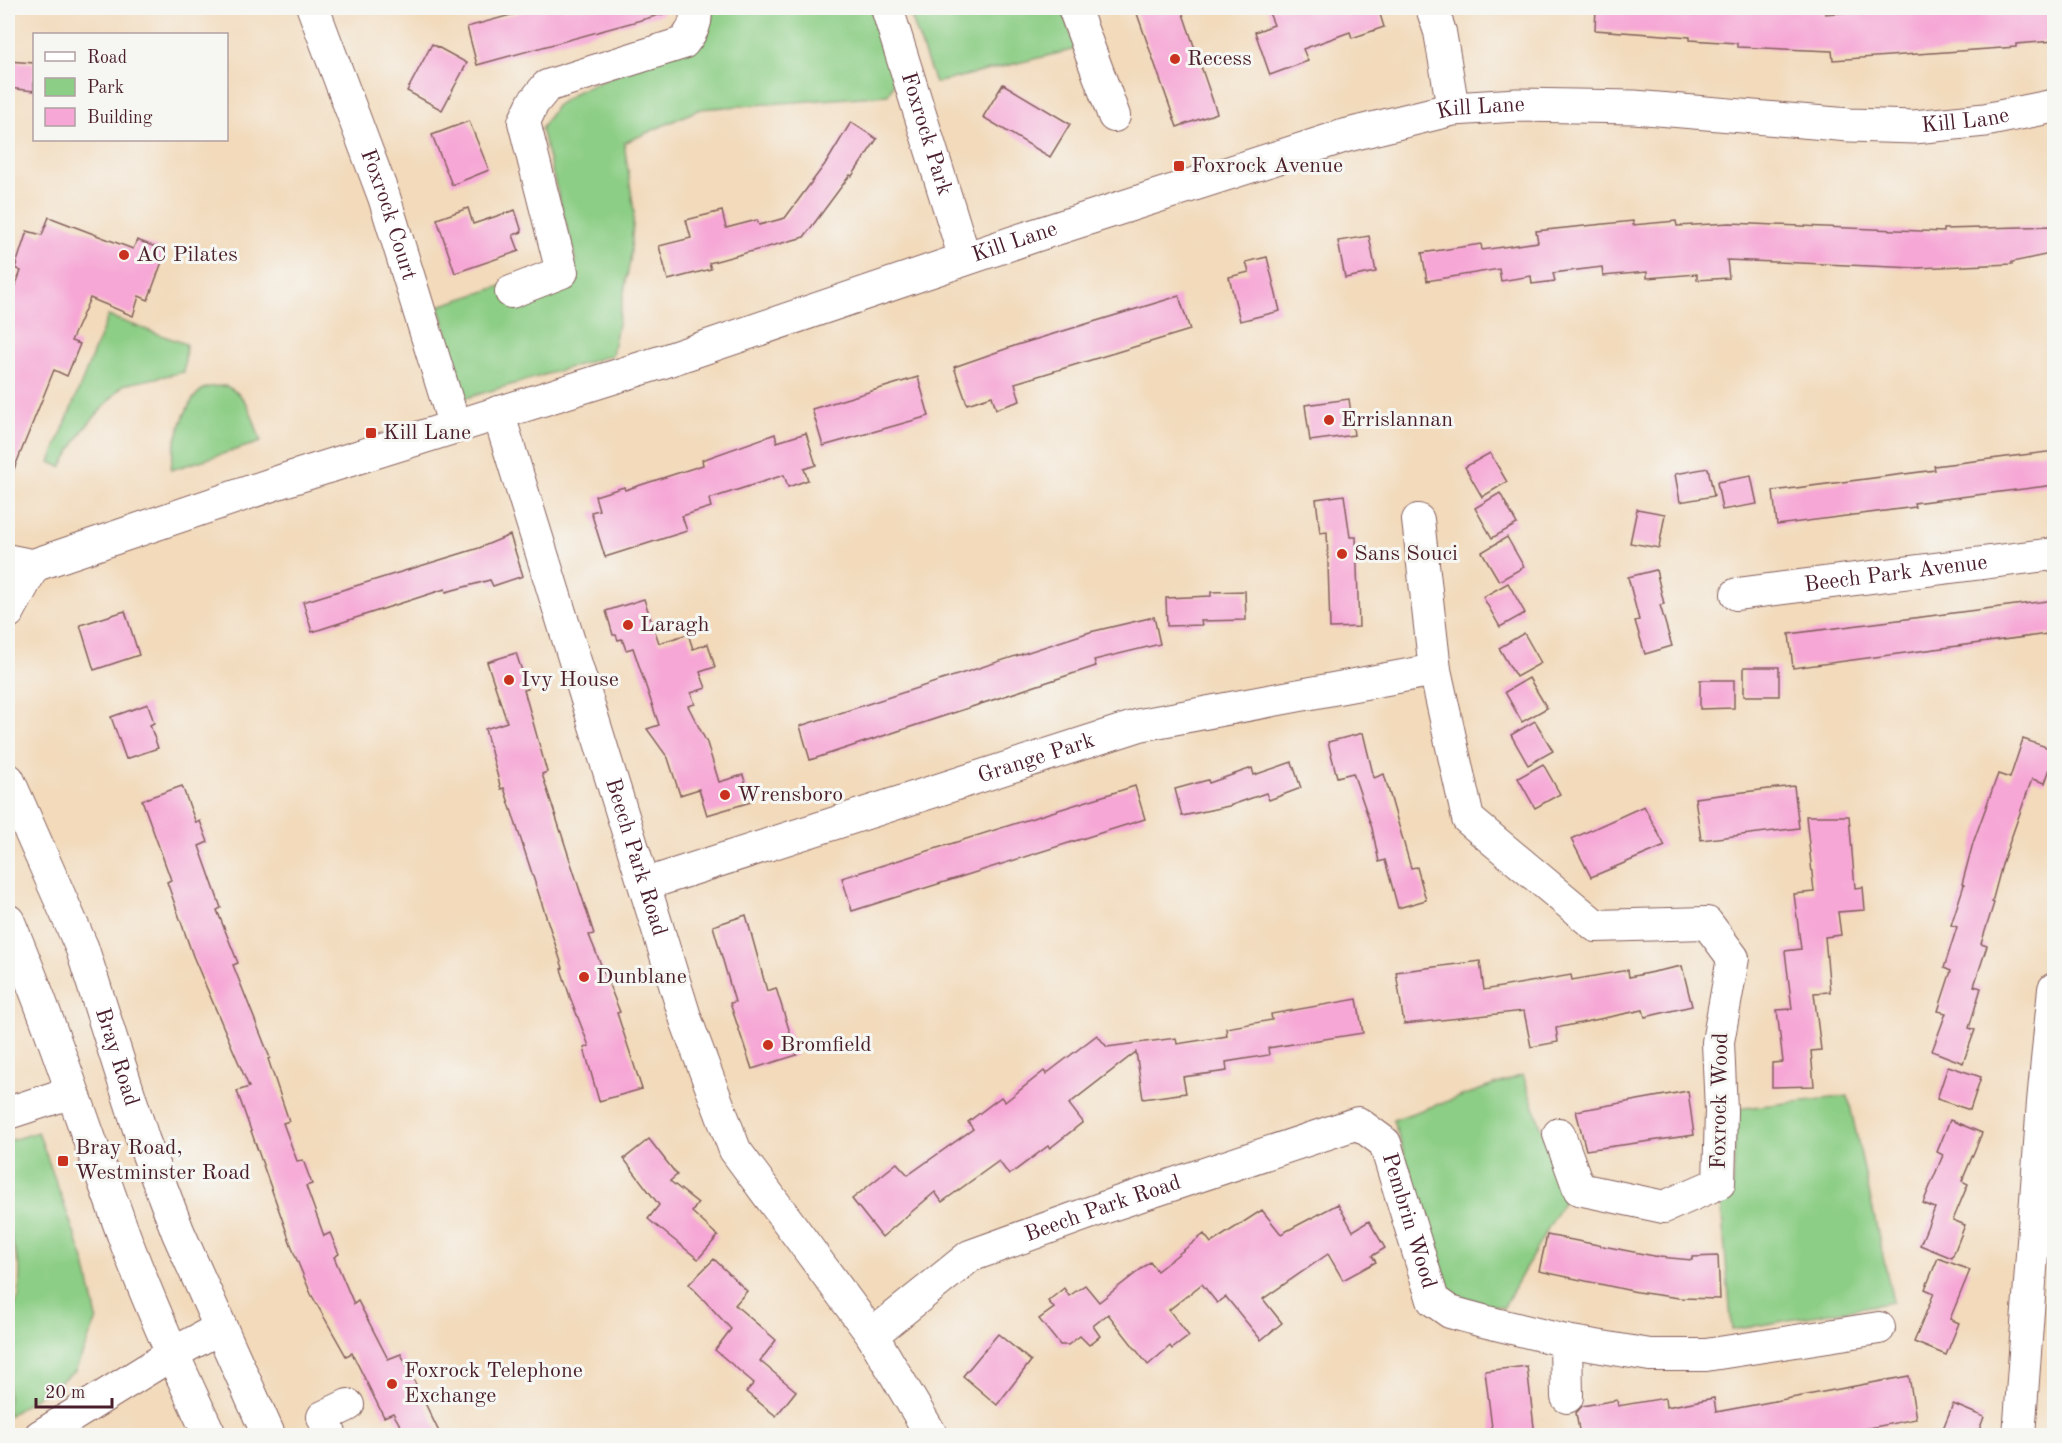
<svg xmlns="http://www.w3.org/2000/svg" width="2062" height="1443" font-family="'Old Standard TT',serif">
	<rect width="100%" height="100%" fill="#f6f6f2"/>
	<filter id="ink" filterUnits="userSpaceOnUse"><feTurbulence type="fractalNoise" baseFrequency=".0167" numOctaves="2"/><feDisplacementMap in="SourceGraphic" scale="12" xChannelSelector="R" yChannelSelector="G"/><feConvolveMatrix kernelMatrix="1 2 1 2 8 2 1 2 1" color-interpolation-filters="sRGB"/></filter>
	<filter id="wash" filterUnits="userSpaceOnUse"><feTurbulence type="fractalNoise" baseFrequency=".008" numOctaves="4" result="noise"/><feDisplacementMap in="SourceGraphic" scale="24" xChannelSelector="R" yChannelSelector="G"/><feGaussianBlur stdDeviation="1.35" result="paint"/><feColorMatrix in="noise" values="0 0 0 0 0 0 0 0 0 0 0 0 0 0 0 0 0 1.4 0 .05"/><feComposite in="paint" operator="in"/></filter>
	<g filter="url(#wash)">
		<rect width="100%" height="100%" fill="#f2dabb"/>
		<!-- green -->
		<g fill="#8cce85" stroke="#6b7658" stroke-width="1.5">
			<polygon points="709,8 871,8 894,83 888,95 700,109 624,143 634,211 630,261 612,355 466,398 439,306 576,262 541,129 556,106 578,91 703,39 712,17"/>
			<polygon points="908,8 1062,8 1076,49 935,83"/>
			<polygon points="108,316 186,344 184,372 123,385 83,430 61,467 50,462"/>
			<path d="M 225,386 C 249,394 253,420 261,442 L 171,470 C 172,449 185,396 206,388 C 211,386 220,386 225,386 Z"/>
			<polygon points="1523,1075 1565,1198 1503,1308 1451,1294 1393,1120"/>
			<polygon points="1848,1096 1893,1302 1732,1330 1721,1204 1733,1186 1736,1109"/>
			<polygon points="38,1132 85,1263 97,1319 75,1371 8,1416 8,1319 19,1297 20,1270 8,1227 8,1141"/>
		</g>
		<g id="blocks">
			<!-- building -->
			<g fill="#f6a7d5">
				<polygon points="536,8 662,8 663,14 477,65 467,27"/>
				<polygon points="1135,8 1181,8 1217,113 1177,127"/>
				<polygon points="1267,8 1378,8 1384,27 1352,38 1350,32 1303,49 1308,61 1270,75 1255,32 1274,25"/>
				<polygon points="1596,8 1825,8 1825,14 1898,8 2055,8 2055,41 2016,44 2016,47 1833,60 1832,51 1737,47 1737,43 1690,40 1690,37 1595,30"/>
				<polygon points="432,44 467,63 442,110 407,91"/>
				<polygon points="8,61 34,63 34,91 8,88"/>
				<polygon points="1003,84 1070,124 1050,157 983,117"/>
				<polygon points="469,121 489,170 452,185 432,135"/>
				<polygon points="851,122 877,139 852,176 850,175 804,237 709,263 711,269 668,280 659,246 691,238 686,220 722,211 726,228 757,220 759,225 785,218 828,160"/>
				<polygon points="468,208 473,224 515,210 522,232 513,235 519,251 455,273 437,219"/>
				<polygon points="49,217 133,249 137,240 166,251 148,300 139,296 133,316 90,298 71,341 80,344 67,376 54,370 8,484 8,305 21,271 15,268 27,231 42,235"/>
				<polygon points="1633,221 1633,225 1676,221 1677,226 1730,223 1944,232 1944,229 2055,226 2055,253 2012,262 2012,264 1916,268 1727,260 1729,278 1697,280 1697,274 1647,278 1647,272 1603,276 1602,267 1553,273 1555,281 1532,284 1531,276 1501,281 1499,269 1427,281 1422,253 1481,244 1482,250 1538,242 1536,231"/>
				<polygon points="1369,236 1376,272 1345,278 1338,241"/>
				<polygon points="1267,257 1280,311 1240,321 1229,277 1249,272 1246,262"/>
				<polygon points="1179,296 1190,330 1015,383 1020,401 996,409 992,396 967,404 954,367 1017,345"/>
				<polygon points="918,377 929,416 823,446 812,409"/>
				<polygon points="1349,399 1354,435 1310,441 1305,405"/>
				<polygon points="806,433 816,465 804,469 808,480 788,487 784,475 709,499 711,507 682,516 687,531 605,557 591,512 599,510 595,496 624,487 625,490 703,465 702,460 775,434 777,442"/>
				<polygon points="2055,451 2055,485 1914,503 1915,507 1777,525 1773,491 1935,470 1934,466"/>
				<polygon points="1490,453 1507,482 1482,497 1465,467"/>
				<polygon points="1708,468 1714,496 1680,502 1675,474"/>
				<polygon points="1751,476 1757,504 1722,510 1717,482"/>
				<polygon points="1500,493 1517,524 1492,538 1475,508"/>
				<polygon points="1344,495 1350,537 1356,537 1359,627 1330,628 1327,532 1320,533 1316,499"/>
				<polygon points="1637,509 1665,514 1659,548 1630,543"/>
				<polygon points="510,535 523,576 493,586 490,580 446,592 445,589 312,632 303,602 479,548"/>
				<polygon points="1507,537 1524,567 1499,581 1482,552"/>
				<polygon points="1656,570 1664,604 1660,605 1672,646 1645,654 1635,621 1639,620 1628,577"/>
				<polygon points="1508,583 1525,613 1500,627 1483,597"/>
				<polygon points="1245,591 1246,620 1201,621 1202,625 1167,626 1166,598 1211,596 1211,592"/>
				<polygon points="644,599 659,643 688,634 693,649 708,644 715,667 700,672 706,688 691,693 695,704 688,706 707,743 719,782 743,775 751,802 707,815 699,789 680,795 668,758 647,729 659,725 633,648 626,650 622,639 618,640 616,635 613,635 606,611"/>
				<polygon points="2055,600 2055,633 1793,668 1789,634"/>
				<polygon points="125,611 139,655 94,670 80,625"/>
				<polygon points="1154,617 1160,644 1094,660 1096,666 810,760 800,726 1090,632"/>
				<polygon points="1524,633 1541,663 1516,677 1499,648"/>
				<polygon points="516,653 528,689 524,690 547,772 542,774 594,934 589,935 620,1012 617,1013 642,1089 599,1101 584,1048 589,1046 570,997 561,969 563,968 504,788 501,789 485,729 507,722 487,662"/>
				<rect x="1744" y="667" width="35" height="29"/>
				<polygon points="1529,678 1547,708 1522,722 1505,692"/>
				<polygon points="1700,680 1734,680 1734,708 1700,709"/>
				<polygon points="148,704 154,723 150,725 158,748 126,759 111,717"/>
				<polygon points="1535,721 1553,751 1528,765 1511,735"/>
				<polygon points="1363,733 1374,778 1384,774 1411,868 1417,867 1426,900 1398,908 1385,860 1379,862 1372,828 1353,773 1337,777 1328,742"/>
				<polygon points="2023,739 2055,750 2055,754 2045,783 2032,779 2003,861 1992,902 1994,903 1981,944 1987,946 1974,986 1981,988 1969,1028 1975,1030 1963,1063 1932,1051 1946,1013 1938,1011 1951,971 1944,968 1957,927 1951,925 1964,885 1962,884 1973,843 1998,774 2010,778"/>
				<polygon points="1292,762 1301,788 1269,800 1266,793 1229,806 1182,816 1175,789 1208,780 1209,783 1252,768 1254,775"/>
				<polygon points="1543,764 1560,794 1535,808 1518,778"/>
				<polygon points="182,786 196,823 200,821 208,842 199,846 221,908 217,910 238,963 233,965 270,1058 268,1059 289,1121 283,1123 297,1161 303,1160 312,1184 306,1186 324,1236 330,1233 339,1254 334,1257 354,1304 358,1301 388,1359 401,1354 441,1436 406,1436 393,1413 384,1417 352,1353 346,1356 311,1294 294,1253 237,1091 249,1087 193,956 167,882 171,880 142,800"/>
				<polygon points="1135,786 1145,819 852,911 842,878"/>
				<polygon points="1794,786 1799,828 1701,840 1695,798"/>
				<polygon points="1644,806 1665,846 1591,877 1571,839"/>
				<polygon points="1806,816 1849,816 1855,888 1863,887 1865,910 1838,912 1841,935 1825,937 1830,992 1814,993 1821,1050 1811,1051 1814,1086 1772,1087 1772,1063 1783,1062 1777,1010 1792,1009 1785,951 1801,949 1794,894 1814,892"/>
				<polygon points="746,915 767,991 776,988 797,1055 752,1069 730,1003 735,1002 713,926"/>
				<polygon points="1480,961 1484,990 1571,975 1572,980 1628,970 1629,977 1682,966 1692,1006 1645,1017 1643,1010 1556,1028 1558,1042 1531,1047 1524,1011 1404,1024 1396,972"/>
				<polygon points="1357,999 1363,1033 1268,1048 1269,1055 1226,1062 1227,1071 1183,1077 1186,1093 1143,1099 1136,1052 1069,1104 1083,1122 1050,1148 1048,1146 1009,1175 999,1161 942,1202 935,1192 882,1237 852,1199 897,1163 908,1175 973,1129 968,1122 1001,1097 1005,1102 1044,1071 1046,1074 1097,1035 1107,1047 1176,1038 1177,1044 1227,1036 1226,1028 1272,1020 1271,1014"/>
				<polygon points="1948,1066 1981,1077 1970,1110 1937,1099"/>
				<polygon points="1688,1091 1694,1135 1586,1150 1576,1111"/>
				<polygon points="1950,1120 1982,1133 1962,1181 1968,1184 1953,1220 1965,1225 1952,1258 1920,1245 1935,1208 1923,1203 1943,1155 1937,1152"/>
				<polygon points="649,1139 677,1175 670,1181 698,1203 692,1212 718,1236 698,1259 648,1219 659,1205 624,1159"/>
				<polygon points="1338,1204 1353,1231 1369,1221 1385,1248 1372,1256 1376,1262 1343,1280 1328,1254 1263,1299 1282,1323 1261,1340 1226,1297 1217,1303 1202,1284 1169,1310 1189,1336 1172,1349 1170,1346 1148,1365 1108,1314 1093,1326 1100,1336 1089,1345 1080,1336 1068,1345 1060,1345 1039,1319 1054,1308 1048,1301 1064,1288 1069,1296 1085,1285 1099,1302 1150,1262 1157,1271 1204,1234 1211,1243 1262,1210 1281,1234"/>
				<polygon points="1547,1235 1659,1257 1692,1260 1692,1257 1718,1256 1720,1299 1679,1298 1637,1292 1539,1271"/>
				<polygon points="1938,1258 1970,1270 1950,1319 1959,1323 1946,1355 1914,1342 1934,1293 1925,1289"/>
				<polygon points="714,1259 747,1291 735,1305 776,1340 760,1361 796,1391 776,1416 746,1392 754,1383 715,1350 731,1329 689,1284"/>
				<polygon points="998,1334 1031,1361 997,1405 963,1376"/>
				<polygon points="1527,1366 1535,1436 1493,1436 1485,1371"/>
				<polygon points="1909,1376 1916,1419 1828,1436 1580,1436 1576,1413 1582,1406 1617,1400 1618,1406 1665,1398 1666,1407 1714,1398 1716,1412"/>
				<polygon points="1953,1404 1984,1417 1977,1436 1940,1436"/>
			</g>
		</g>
	</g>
	<g filter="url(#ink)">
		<use href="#blocks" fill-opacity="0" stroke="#85605d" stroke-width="1.5"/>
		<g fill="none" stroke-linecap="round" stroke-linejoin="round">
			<!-- minor casing -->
			<g stroke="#85605d" stroke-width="34">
				<g id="minor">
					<path id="s1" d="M 313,8 L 384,197 L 455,427"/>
					<path id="s2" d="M 887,8 L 965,259"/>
					<polyline points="1074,8 1114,116"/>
					<polyline points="1432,8 1440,32 1453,109"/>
					<path d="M 511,292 L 562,272 L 524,122 L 533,103 L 547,86 L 683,43 C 692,32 698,22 695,8"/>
					<path id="s3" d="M 498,412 L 686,1020 L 735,1150 L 872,1335 L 932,1436"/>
					<polyline points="1418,520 1435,670 1468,819 1596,926 1707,923 1733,958 1718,1042 1721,1111 1719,1183 1664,1207 1579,1189 1559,1134"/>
					<path id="s4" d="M 1737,594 L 2054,554"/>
					<path id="s5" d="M 646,884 L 1140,725 L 1435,670"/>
					<polyline points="8,1113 72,1092"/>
					<path id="s6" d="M 872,1335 L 970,1256 L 1117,1203 L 1358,1123 L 1385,1143 L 1433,1300 L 1450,1312 L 1483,1321 L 1566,1341 L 1650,1355 L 1706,1355 L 1879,1328"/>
					<polyline points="1566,1341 1567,1397"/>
					<polyline points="40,1436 172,1354 220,1328"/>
					<polyline points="331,1436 323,1417 348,1405"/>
					<polyline points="2019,1436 2043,1102 2054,989"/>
				</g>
			</g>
			<!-- major casing -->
			<g stroke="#85605d" stroke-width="35">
				<g id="major">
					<path id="s7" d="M 8,574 L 285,480 L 665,361 L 1033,236 L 1344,136 L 1453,109 L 1517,105 L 1634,107 L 1849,125 L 1914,127 L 1985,120 L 2054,106"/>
				</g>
			</g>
			<!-- highway casing -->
			<g stroke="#85605d" stroke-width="35">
				<g id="highway">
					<polyline points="8,561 33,566 8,612"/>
					<path id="s8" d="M 8,780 L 82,948 L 143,1140 L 178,1232 L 269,1436"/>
					<path d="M 8,921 C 52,1026 87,1136 127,1244 C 152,1309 180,1372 210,1436"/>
				</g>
			</g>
			<!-- minor -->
			<use href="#minor" stroke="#fff" stroke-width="32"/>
			<!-- major -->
			<use href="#major" stroke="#fff" stroke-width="33"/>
			<!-- highway -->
			<use href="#highway" stroke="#fff" stroke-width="33"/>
		</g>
	</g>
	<!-- markers -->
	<g fill="#c8321e" stroke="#f6f6f2" stroke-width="2">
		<circle cx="1175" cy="59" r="6"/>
		<rect x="1173" y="160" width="12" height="12" rx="3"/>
		<circle cx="124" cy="255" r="6"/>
		<circle cx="1329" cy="420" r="6"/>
		<rect x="365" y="427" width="12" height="12" rx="3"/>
		<circle cx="1342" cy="554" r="6"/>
		<circle cx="628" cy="625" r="6"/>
		<circle cx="509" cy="680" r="6"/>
		<circle cx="725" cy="795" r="6"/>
		<circle cx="584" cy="977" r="6"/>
		<circle cx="768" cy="1045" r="6"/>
		<rect x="57" y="1155" width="12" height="12" rx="3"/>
		<circle cx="392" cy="1384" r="6"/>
	</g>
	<g text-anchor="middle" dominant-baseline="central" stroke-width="6" stroke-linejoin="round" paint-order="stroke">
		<!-- poi labels -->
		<g font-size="22" fill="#4a1f2b" stroke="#f6f6f2" text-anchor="start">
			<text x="1187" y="59">Recess</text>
			<text x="1191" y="166">Foxrock Avenue</text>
			<text x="136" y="255">AC Pilates</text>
			<text x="1341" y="420">Errislannan</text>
			<text x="383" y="433">Kill Lane</text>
			<text x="1354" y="554">Sans Souci</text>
			<text x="640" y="625">Laragh</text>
			<text x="521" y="680">Ivy House</text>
			<text x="737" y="795">Wrensboro</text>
			<text x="596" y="977">Dunblane</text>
			<text x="780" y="1045">Bromfield</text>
			<text x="75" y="1148">Bray Road,<tspan x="75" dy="25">Westminster Road</tspan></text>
			<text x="404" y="1371">Foxrock Telephone<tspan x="404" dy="25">Exchange</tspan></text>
		</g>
		<!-- street labels -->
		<g font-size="22" fill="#4a1f2b" stroke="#f6f6f2">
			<text stroke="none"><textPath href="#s7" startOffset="1546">Kill Lane</textPath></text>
			<text stroke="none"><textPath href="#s7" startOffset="2032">Kill Lane</textPath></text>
			<text stroke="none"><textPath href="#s2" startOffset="132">Foxrock Park</textPath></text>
			<text stroke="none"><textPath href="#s1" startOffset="220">Foxrock Court</textPath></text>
			<text stroke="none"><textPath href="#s7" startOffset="1060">Kill Lane</textPath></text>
			<text stroke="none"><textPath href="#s4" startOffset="160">Beech Park Avenue</textPath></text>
			<text stroke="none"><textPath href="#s5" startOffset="410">Grange Park</textPath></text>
			<text stroke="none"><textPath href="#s3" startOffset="466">Beech Park Road</textPath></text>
			<text stroke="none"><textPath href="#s8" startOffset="298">Bray Road</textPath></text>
			<text transform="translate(1720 1101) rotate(-89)">Foxrock Wood</text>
			<text stroke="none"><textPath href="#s6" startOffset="267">Beech Park Road</textPath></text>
			<text stroke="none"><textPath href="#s6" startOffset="651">Pembrin Wood</textPath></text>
		</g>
	</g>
	<!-- margin -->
	<rect width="2062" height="1443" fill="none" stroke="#f6f6f2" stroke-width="30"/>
	<!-- legend -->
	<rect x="33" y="33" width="195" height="108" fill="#f6f6f2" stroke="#b1a0a2" stroke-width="1.5"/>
	<rect x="45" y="52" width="30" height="9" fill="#ffffff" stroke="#b1a0a2" stroke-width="1.5"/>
	<text x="87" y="63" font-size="18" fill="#4a1f2b">Road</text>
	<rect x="45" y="78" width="30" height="18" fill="#8cce85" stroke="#b1a0a2" stroke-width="1.5"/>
	<text x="87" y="93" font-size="18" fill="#4a1f2b">Park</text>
	<rect x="45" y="108" width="30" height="18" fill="#f6a7d5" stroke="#b1a0a2" stroke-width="1.5"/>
	<text x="87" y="123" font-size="18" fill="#4a1f2b">Building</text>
	<!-- scale -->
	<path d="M36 1398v9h76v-9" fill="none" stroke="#4a1f2b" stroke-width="3"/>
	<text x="45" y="1398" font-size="18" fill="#4a1f2b" stroke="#f6f6f2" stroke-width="4.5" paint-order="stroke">20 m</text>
</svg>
